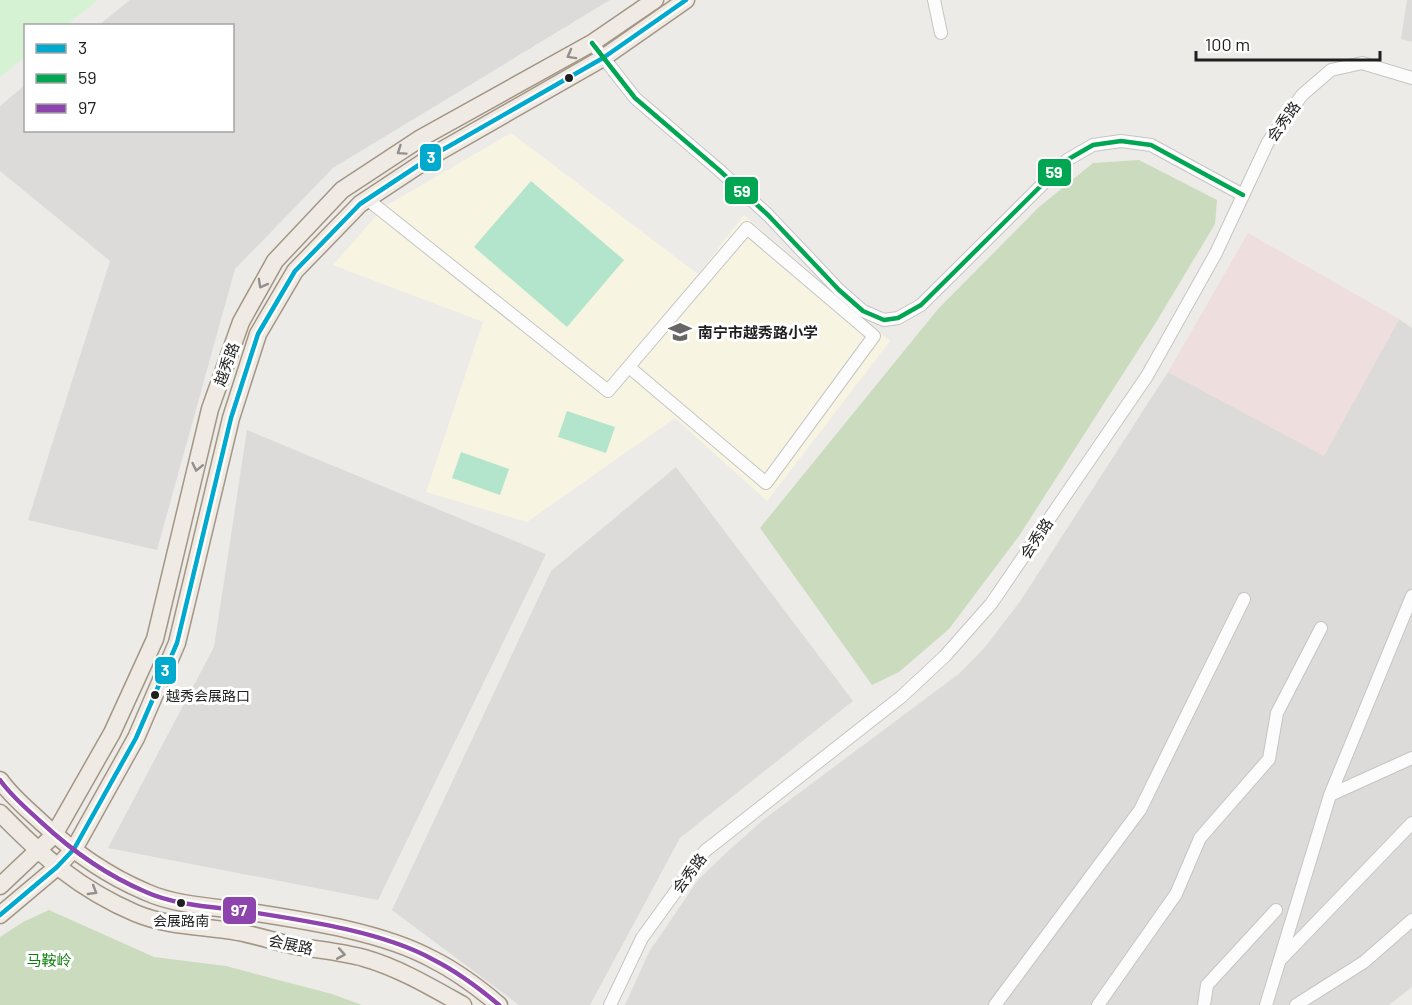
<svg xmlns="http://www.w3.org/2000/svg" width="1412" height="1005" font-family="Barlow,'Noto Sans SC',sans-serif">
	<rect width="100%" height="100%" fill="#edebe8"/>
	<!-- residential -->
	<g fill="#dcdbd9">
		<polygon points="130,0 610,0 333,168 235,269 157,550 28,520 110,261 0,171 0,106 25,85 26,130 232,130 232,26 99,25"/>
		<polygon points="1407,0 1412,0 1412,42 1401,39"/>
		<polygon points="1399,319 1412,328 1412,987 1389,1005 625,1005 649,952 698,880 726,853 763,820 960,673 986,646 1021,600 1168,372 1324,455"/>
		<polygon points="247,430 546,554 378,900 108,848 214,647"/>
		<polygon points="676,467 853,701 680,838 590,1005 519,1005 392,910 551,571"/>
	</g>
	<!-- commercial -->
	<polygon fill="#efdede" points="1248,233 1399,319 1324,456 1168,372"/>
	<!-- education -->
	<polygon fill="#f7f4e2" points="511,133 698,274 744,215 890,341 767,501 675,418 527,522 426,492 483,322 333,265 384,207"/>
	<!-- forest -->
	<g fill="#cadcbd">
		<polygon points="1139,160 1217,200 1215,224 1155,324 1019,536 949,629 899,672 872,685 760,528 938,309 1039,207 1093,163"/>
		<polygon points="49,910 154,957 226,966 332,994 362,1005 0,1005 0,937 23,922"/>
	</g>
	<!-- park -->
	<polygon fill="#d5f3d3" points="0,0 98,0 66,25 26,26 25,57 0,77"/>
	<!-- pitch -->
	<g fill="#b2e5cb">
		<polygon points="531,181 624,260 567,327 474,247"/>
		<polygon points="567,411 615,427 606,453 558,437"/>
		<polygon points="461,452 509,469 500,495 452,478"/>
	</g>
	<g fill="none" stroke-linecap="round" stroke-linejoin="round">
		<!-- minor casing -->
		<g stroke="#c6c5c4" stroke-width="14">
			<g id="minor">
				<polyline points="934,0 941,33"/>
				<polyline points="592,43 635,98 719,170 768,215 839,290 863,311 884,320 898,318 921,305 1067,160 1093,145 1121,141 1151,145 1243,195"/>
				<polyline points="367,199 608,391 747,228 874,336 766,483 629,367"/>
				<polyline points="1330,795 1412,758"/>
				<polyline points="1282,958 1412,823"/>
				<polyline points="610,1005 642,938 705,851 901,697 945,656 991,604 1147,376 1216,253 1268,142 1302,95 1331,70 1362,63 1412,78"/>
				<polyline points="995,1005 1140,810 1244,599"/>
				<polyline points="1098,1005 1176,894 1200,838 1269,759 1277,713 1321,628"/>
				<polyline points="1204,1005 1207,985 1276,910"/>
				<polyline points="1266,1005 1330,795 1412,596"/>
				<polyline points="1296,1005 1364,962 1412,920"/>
			</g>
		</g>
		<!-- major casing -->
		<g stroke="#a39684" stroke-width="19">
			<g id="major">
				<path d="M 0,780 C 11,796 27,809 41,822 C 71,850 108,876 146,892 C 174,905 213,907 244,911 C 301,920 381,931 432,959 C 456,971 479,988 499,1005"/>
				<path d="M 0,813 C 42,856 79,889 135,913 C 168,927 204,926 238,932 C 258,936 277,942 296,946 C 318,950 342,952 364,958 C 399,968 431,987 463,1005"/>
				<polyline points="0,886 54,835 112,733 155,639 210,409 241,322 275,261 342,190 421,138 592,43 655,0"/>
				<polyline points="0,915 57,867 74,849 136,738 177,643 231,418 258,334 295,271 360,204 437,153 603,58 686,0"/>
			</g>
		</g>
		<!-- minor -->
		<use href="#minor" stroke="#fcfcfc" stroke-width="12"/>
		<!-- major -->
		<use href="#major" stroke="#f0eae5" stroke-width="16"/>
		<!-- bus-1 casing -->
		<g stroke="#fff" stroke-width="9">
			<polyline id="bus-1" points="0,915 57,867 74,849 136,738 177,643 231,418 258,334 295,271 360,204 437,153 603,58 686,0"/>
		</g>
		<!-- bus-2 casing -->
		<g stroke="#fff" stroke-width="9">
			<polyline id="bus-2" points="592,43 635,98 719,170 768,215 839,290 863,311 884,320 898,318 921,305 1067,160 1093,145 1121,141 1151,145 1243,195"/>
		</g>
		<!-- bus-3 casing -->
		<g stroke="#fff" stroke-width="9">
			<path id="bus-3" d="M 0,780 C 11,796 27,809 41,822 C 71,850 108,876 146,892 C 174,905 213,907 244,911 C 301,920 381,931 432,959 C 456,971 479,988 499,1005"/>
		</g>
		<!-- bus-1 -->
		<use href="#bus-1" stroke="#00a9ce" stroke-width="4.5"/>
		<!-- bus-2 -->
		<use href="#bus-2" stroke="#00a651" stroke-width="4.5"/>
		<!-- bus-3 -->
		<use href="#bus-3" stroke="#8e44ad" stroke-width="4.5"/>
	</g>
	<!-- one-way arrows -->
	<defs><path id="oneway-chevron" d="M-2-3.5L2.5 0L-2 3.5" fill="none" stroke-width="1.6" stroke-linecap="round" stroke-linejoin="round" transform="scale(1.5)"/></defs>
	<g stroke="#928f8c">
		<use href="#oneway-chevron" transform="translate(571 55) rotate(151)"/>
		<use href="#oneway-chevron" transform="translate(401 151) rotate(146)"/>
		<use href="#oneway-chevron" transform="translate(262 284) rotate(119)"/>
		<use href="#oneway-chevron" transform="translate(197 467) rotate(103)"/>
		<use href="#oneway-chevron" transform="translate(93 891) rotate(31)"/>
		<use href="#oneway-chevron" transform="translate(341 954) rotate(10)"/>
	</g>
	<!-- icons -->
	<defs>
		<g id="school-bare" transform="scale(1.8)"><path d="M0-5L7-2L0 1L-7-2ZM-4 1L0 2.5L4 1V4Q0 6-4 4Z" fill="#676665" stroke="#fff" stroke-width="2.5" paint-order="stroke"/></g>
	</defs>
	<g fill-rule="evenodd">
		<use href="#school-bare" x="680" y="332"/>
	</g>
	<!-- markers -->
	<g fill="#1f1f1f" stroke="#fff" stroke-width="2">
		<circle cx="569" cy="78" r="5"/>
		<circle cx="155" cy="695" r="5"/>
		<circle cx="181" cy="903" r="5"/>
	</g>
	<g text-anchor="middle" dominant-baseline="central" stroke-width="6" stroke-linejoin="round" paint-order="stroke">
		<!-- bus labels -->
		<g font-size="14" fill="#1f1f1f" stroke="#fff" text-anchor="start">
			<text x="166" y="695">越秀会展路口</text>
			<text x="181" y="920" text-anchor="middle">会展路南</text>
		</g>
		<!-- street labels -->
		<g font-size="15" fill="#1f1f1f" stroke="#fff">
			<text transform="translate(1283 121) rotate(-54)">会秀路</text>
			<text transform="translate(226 364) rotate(-70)">越秀路</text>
			<text transform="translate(1036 538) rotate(-56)">会秀路</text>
			<text transform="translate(689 873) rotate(-53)">会秀路</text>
			<text transform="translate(291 944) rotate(12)">会展路</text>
		</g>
		<!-- poi labels -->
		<g font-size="15" font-weight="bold" fill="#1f1f1f" stroke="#fff" text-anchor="start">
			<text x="698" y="332">南宁市越秀路小学</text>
		</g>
		<!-- park labels -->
		<g font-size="15" fill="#0a7f0a" stroke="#fff">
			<text x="49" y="960">马鞍岭</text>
		</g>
	</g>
	<g stroke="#fff" stroke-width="2">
		<rect x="419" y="143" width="23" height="29" rx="6" fill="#00a9ce"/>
		<rect x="1037" y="158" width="35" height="29" rx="6" fill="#00a651"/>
		<rect x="724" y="176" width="35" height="29" rx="6" fill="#00a651"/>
		<rect x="154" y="656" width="23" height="29" rx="6" fill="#00a9ce"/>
		<rect x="222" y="896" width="35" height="29" rx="6" fill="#8e44ad"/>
	</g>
	<g font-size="16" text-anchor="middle" font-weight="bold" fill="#fff">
		<text x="431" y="163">3</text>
		<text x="1054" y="178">59</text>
		<text x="742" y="197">59</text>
		<text x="165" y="676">3</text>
		<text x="239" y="916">97</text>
	</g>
	<!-- legend -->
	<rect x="24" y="24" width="210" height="108" fill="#ffffff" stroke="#a5a5a5" stroke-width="1.5"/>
	<rect x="36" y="44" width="30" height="9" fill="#00a9ce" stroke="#a5a5a5" stroke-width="1.5"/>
	<text x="78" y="54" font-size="18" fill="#1f1f1f">3</text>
	<rect x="36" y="74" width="30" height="9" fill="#00a651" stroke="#a5a5a5" stroke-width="1.5"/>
	<text x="78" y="84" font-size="18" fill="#1f1f1f">59</text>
	<rect x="36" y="104" width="30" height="9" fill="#8e44ad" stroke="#a5a5a5" stroke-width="1.5"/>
	<text x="78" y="114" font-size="18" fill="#1f1f1f">97</text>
	<!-- scale -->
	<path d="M1196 51v9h184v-9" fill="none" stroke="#1f1f1f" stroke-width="3"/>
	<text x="1205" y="51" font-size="18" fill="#1f1f1f" stroke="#ffffff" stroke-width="4.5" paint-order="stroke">100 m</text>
</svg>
